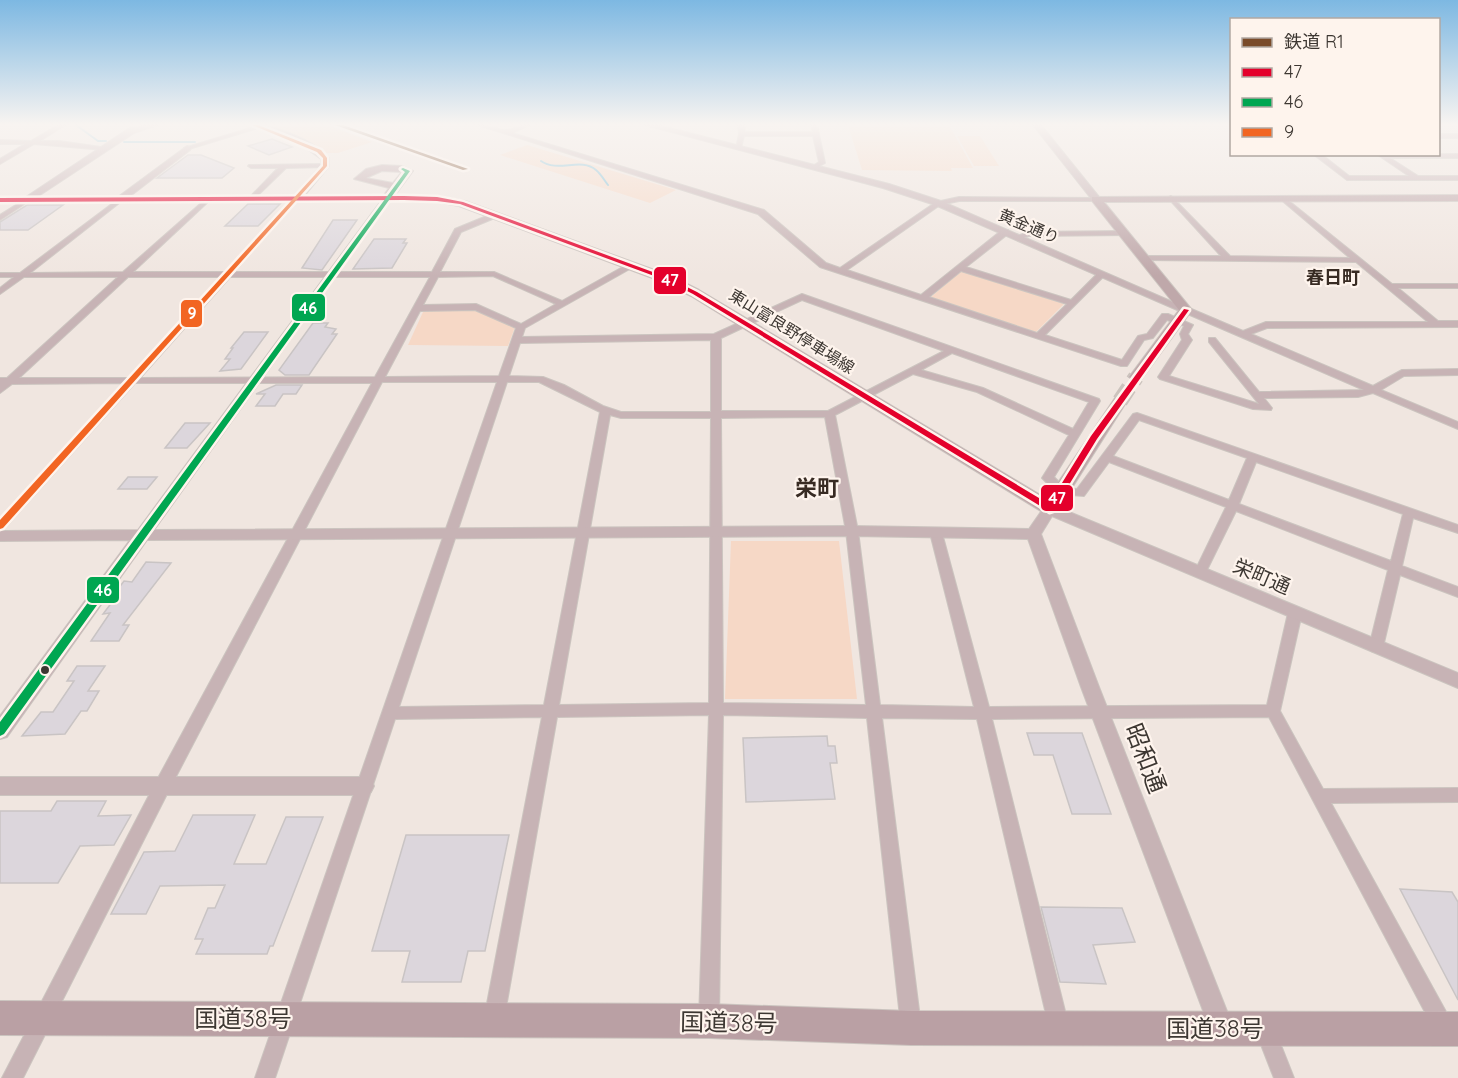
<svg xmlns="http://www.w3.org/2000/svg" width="1458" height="1078" font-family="Quicksand,'Noto Sans JP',sans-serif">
	<rect width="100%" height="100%" fill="#f0e6e0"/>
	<!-- green -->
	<g fill="#f6d8c6">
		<polygon points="285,125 326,125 372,142 338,153 326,153 313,144 272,129"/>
		<polygon points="848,125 949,125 973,168 951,168 952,171 862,170"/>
		<polygon points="957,136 980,136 999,166 974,166"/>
		<polygon points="527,145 676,190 650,203 500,155"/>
		<polygon points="961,271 1064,304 1036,332 931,297"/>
		<polygon points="427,310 473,310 515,327 508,346 408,345 423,312"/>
		<polygon points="731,541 839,541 857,699 725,699"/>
	</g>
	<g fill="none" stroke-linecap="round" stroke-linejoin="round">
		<!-- stream -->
		<g stroke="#7cbfd8" stroke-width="2">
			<polyline points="76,125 98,141 106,141"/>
			<polyline points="124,142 195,142"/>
			<path d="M 541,161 C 558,173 581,157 596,170 C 601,174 604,180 608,185"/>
		</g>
	</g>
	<!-- building -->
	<g fill="#dcd6dc" stroke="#c9c4c4" stroke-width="1.5">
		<polygon points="272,139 292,147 269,155 248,146"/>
		<polygon points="188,155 201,155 234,168 222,178 157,178"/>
		<polygon points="248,204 280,204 258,226 225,226"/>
		<polygon points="27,205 63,205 28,230 0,230 0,222"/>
		<polygon points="333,220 357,220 322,270 302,268"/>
		<polygon points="374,239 406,239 403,243 407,243 392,268 353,269"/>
		<polygon points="313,323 328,323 325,327 336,329 332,334 337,334 309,375 285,375 279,370"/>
		<polygon points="244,332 268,332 241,369 220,371 230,359 225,359 233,348 231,348"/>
		<polygon points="276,385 302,385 296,394 283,394 275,406 256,406 265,394 256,394"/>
		<polygon points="185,423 210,423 187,448 165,448"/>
		<polygon points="128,477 157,477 147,489 118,489"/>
		<polygon points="146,562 171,563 123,625 129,625 119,641 91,641 110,613 103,614 119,593 115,593 124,581 132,582"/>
		<polygon points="77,666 105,666 88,691 99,691 87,711 81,711 65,734 22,736 41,712 53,712 74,681 67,681"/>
		<polygon points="1027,733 1082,733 1111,814 1072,814 1053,755 1034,755"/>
		<polygon points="827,736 828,746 835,746 837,763 830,763 835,799 746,802 743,738"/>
		<polygon points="57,801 106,801 98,816 131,815 114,845 80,846 58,883 0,883 0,811 51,811"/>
		<polygon points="193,815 255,815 234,864 266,864 286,817 323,817 273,946 270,946 267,954 196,954 203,939 195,939 208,908 215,908 225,885 160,886 146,914 111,914 144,852 175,851"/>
		<polygon points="406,835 509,835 485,951 468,951 461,982 402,982 410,951 372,951"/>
		<polygon points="1400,889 1452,892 1458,902 1458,1000"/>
		<polygon points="1041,907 1122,908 1135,942 1093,945 1106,984 1060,982"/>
	</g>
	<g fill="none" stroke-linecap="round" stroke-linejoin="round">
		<!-- secondary-tunnel -->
		<polyline stroke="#ccc3bd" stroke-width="16" stroke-dasharray="16 8" stroke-linecap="butt" points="1120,401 1136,377"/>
		<!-- minor casing -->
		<g stroke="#cbc4bf" stroke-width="2">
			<g id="minor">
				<polygon points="58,125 65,125 40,141 59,141 108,148 105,150 34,144 0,164 0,159 25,144 0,144 0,140 31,141"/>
				<path d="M 478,125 C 487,125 495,129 504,130 C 512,131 520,125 529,125 L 512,133 L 764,210 L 826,263 L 840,268 L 936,202 L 959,197 L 1098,198 L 1099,199 L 1096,201 L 959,201 L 940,205 L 847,270 L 921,295 L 1002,230 L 1008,230 L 1008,234 L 966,267 L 1071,300 L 1099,272 L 1106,274 L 1045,335 L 1122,360 L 1138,336 L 1147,334 L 1162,314 L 1168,314 L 1193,325 L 1188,334 L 1192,340 L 1169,376 L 1259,404 L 1209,342 L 1209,338 L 1215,338 L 1259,392 L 1364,390 L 1183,312 L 1183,308 L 1189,308 L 1243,331 L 1266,322 L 1428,322 L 1356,262 L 1144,260 L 1140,258 L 1144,256 L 1221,256 L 1169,199 L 1169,197 L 1171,196 L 1230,256 L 1350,258 L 1279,198 L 1284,197 L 1392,284 L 1458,284 L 1458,288 L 1398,288 L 1438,321 L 1458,321 L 1458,327 L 1267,328 L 1251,334 L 1373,386 L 1402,370 L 1458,369 L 1458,375 L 1404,376 L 1381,390 L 1458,422 L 1458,429 L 1373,393 L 1358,397 L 1264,398 L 1272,408 L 1271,410 L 1253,409 L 1160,379 L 1158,377 L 1182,340 L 1180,334 L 1184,326 L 1167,320 L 1153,338 L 1144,340 L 1127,366 L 1121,366 L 820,267 L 758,214 ZM 961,271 L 1067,304 L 1037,333 L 929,297 Z"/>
				<polygon points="738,125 744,125 745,132 813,132 811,125 817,125 825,163 816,168 811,167 819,162 813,136 744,136 741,148 736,149 739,134"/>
				<polygon points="257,126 262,127 189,149 184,148"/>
				<rect x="1438" y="134" width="20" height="4"/>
				<polygon points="1313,154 1321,154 1349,176 1409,176 1378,155 1458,154 1458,158 1390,158 1418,176 1458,176 1458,180 1347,180"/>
				<polygon points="325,164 328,166 327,167 286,168 254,199 249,198 278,168 251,168 248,166 249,165"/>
				<path d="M 297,196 L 299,197 L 299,199 L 234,272 L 432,272 L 455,229 L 494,213 L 498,215 L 497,217 L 461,232 L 440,272 L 494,272 L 562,301 L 628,264 L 635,266 L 525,328 L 522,337 L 714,334 L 802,294 L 1099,399 L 1100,401 L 1054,477 L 1065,488 L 1077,489 L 1133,414 L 1137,413 L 1458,525 L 1458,533 L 1413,518 L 1402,566 L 1458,587 L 1458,597 L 1400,575 L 1383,647 L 1381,651 L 1376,652 L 1371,651 L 1369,647 L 1388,570 L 1236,511 L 1204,576 L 1196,576 L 1194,573 L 1226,507 L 1109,462 L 1084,496 L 1058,494 L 1042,478 L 1069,435 L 977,392 L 913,374 L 835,415 L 858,531 L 880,705 L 974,707 L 930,533 L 936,529 L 942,533 L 989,707 L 1267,705 L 1288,613 L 1290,609 L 1300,609 L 1302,613 L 1280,711 L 1323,789 L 1458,788 L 1458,802 L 1331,803 L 1450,1019 L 1453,1026 L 1450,1033 L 1443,1036 L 1436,1033 L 1269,717 L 992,719 L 1069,1027 L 1066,1034 L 1059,1037 L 1052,1034 L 1049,1027 L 977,719 L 882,718 L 921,1026 L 918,1033 L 911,1036 L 904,1033 L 901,1026 L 867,718 L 723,715 L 719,1020 L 716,1027 L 709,1030 L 702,1027 L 699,1020 L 709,715 L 557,717 L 504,1019 L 501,1026 L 494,1029 L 487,1026 L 484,1019 L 542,717 L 395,719 L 275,1078 L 255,1078 L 497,382 L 382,382 L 169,790 L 23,1078 L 2,1078 L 157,780 L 372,383 L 135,383 L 4,529 L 0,530 L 0,519 L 124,383 L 12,384 L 0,393 L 0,378 L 7,378 L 118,277 L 24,277 L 0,294 L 0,288 L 14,277 L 0,277 L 0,273 L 20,273 L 121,197 L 124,199 L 123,200 L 30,273 L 123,272 L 208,197 L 210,198 L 210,200 L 133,272 L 225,272 ZM 493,276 L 556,304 L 521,324 L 476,304 L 423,305 L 438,277 ZM 128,277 L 221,277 L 129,378 L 19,378 ZM 230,277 L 430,277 L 375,377 L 140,378 ZM 802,300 L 944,351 L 828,411 L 721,411 L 721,338 ZM 475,310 L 516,328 L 499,376 L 385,377 L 420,311 ZM 711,340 L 711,412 L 621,412 L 603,406 L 564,385 L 543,377 L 509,376 L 520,343 ZM 952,353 L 1089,402 L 1073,429 L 983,388 L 921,370 ZM 507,382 L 539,382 L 600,412 L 544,705 L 399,707 ZM 610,415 L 621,418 L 711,418 L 709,703 L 559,705 ZM 825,417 L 846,531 L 866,705 L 723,703 L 721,418 ZM 1139,420 L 1247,458 L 1229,500 L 1113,456 ZM 1256,462 L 1403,514 L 1391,561 L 1239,504 Z"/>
				<polygon points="27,198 32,199 0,220 0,215"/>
				<polygon points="1124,231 1127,231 1127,235 1029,236 1018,239 1014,237 1029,232"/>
				<polygon points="1266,1022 1273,1025 1294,1078 1274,1078 1256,1032 1259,1025"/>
			</g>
		</g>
		<!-- tertiary casing -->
		<g stroke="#cbc4bf" stroke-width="2">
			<g id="tertiary">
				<path d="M 145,125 L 157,125 L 134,133 L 37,197 L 118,197 L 187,146 L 191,148 L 190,150 L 129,197 L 294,196 L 321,166 L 321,159 L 299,143 L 250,125 C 276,125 312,139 329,158 L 329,166 L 304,196 L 387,195 L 391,198 L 154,530 L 852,526 L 1029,529 L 1045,506 L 1050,504 L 1458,673 L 1458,688 L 1052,516 L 1041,534 L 1099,687 L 1234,1029 L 1231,1038 L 1222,1041 L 1213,1038 L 1210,1029 L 1081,687 L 1028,539 L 852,536 L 147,540 L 7,737 L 0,739 L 0,716 L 130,540 L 0,541 L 0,531 L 138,530 L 381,201 L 0,203 L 0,197 L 26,197 L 128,129 Z"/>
				<polygon points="645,125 658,125 889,184 941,201 1191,310 1186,313 1182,312 935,205 883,188"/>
				<polygon points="1033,125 1041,125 1099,197 1099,201 1093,201"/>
				<polygon points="0,777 364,777 371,780 374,786 371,792 364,795 0,795"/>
			</g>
		</g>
		<!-- secondary casing -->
		<g stroke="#cbc4bf" stroke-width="2">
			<g id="secondary">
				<path d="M 382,165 L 402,166 L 413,171 L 395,195 L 437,196 L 465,201 L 671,276 L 699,290 L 1047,499 L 1115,398 L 1120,397 L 1127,401 L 1056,513 L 1044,513 L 691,296 L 663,282 L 459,206 L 437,202 L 383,200 L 382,198 L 389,188 L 354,179 L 366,169 ZM 382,171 L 402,172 L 393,183 L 366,178 Z"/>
				<polygon points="1458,195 1458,201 1104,202 1192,310 1141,380 1136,381 1129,377 1179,310 1092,201 1092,197"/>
			</g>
		</g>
		<!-- trunk casing -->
		<g stroke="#cbc4bf" stroke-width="2">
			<polygon id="trunk" points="0,1001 709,1004 911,1011 1458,1012 1458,1046 911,1045 709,1038 0,1035"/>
		</g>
		<!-- minor -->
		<use href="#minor" fill="#c7b3b5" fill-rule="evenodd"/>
		<!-- tertiary -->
		<use href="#tertiary" fill="#c7b3b5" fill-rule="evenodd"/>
		<!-- secondary -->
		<use href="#secondary" fill="#bfa8aa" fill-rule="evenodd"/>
		<!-- trunk -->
		<use href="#trunk" fill="#baa0a4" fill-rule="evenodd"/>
		<!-- bus-1 casing -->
		<g stroke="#fef4ed" stroke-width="5">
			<polygon id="bus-1" points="404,196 437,197 463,202 669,278 697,292 1049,504 1091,436 1184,309 1189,310 1097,439 1053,511 1050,512 693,294 665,280 460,204 437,201 404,200 0,202 0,198"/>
		</g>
		<!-- bus-2 casing -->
		<g stroke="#fef4ed" stroke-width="5">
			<polygon id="bus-2" points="403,168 410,171 4,734 0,736 0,722 405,172 401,169"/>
		</g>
		<!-- bus-3 casing -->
		<g stroke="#fef4ed" stroke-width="5">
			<polygon id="bus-3" points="252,125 258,125 321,150 327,158 327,166 3,528 0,529 0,520 323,166 323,158 317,152"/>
		</g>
		<!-- bus-1 -->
		<use href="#bus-1" fill="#e4002b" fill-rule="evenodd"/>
		<!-- bus-2 -->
		<use href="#bus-2" fill="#00a651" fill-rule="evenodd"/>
		<!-- bus-3 -->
		<use href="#bus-3" fill="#f26522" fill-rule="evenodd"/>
		<!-- rail-1 casing -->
		<g stroke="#fef4ed" stroke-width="5">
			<polygon id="rail-1" points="335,125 343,125 468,169 463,170"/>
		</g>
		<!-- rail-1 -->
		<use href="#rail-1" fill="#7a4b2a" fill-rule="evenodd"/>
	</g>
	<!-- sky -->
	<linearGradient id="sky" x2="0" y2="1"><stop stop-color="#7db8e2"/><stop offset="0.45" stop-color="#f8f4f1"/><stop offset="1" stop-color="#f8f4f1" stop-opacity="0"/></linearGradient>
	<rect width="1458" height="276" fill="url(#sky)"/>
	<!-- markers -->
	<circle fill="#3d3732" stroke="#fef4ed" stroke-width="2" cx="45" cy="670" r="5"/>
	<g text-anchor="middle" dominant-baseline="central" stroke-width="4.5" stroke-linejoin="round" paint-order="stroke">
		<!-- far-street labels -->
		<g font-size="16" fill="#3d3732" stroke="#fef4ed">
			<text transform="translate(1029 226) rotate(23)">黄金通り</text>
			<text transform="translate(792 331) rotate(32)">東山富良野停車場線</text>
		</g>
		<!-- far-quarter labels -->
		<g font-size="18" font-weight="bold" fill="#382b23" stroke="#fef4ed">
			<text x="1333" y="277">春日町</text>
		</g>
		<!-- street labels -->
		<g font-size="20" fill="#3d3732" stroke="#fef4ed">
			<text transform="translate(1262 576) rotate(23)">栄町通</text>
		</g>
		<!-- quarter labels -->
		<g font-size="22" font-weight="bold" fill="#382b23" stroke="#fef4ed">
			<text x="817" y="488">栄町</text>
		</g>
		<!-- near-street labels -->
		<g font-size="24" fill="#3d3732" stroke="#fef4ed">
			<text transform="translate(1146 758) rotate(69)">昭和通</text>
			<text x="243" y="1018">国道38号</text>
			<text transform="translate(729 1022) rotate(1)">国道38号</text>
			<text x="1215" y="1028">国道38号</text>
		</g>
	</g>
	<g stroke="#fef4ed" stroke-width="2">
		<rect x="653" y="266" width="34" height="29" rx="6" fill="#e4002b"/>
		<rect x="291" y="293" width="35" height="29" rx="6" fill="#00a651"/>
		<rect x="180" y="299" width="23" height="29" rx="6" fill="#f26522"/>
		<rect x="1040" y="484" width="34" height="28" rx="6" fill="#e4002b"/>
		<rect x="86" y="576" width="34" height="28" rx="6" fill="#00a651"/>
	</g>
	<g font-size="16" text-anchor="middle" font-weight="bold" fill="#fff">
		<text x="670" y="286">47</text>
		<text x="308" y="314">46</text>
		<text x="192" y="319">9</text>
		<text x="1057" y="504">47</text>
		<text x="103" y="596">46</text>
	</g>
	<!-- legend -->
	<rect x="1230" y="18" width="210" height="138" fill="#fef4ed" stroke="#b1a8a2" stroke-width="1.5"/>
	<rect x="1242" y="38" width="30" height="9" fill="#7a4b2a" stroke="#b1a8a2" stroke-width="1.5"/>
	<text x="1284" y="48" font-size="18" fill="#3d3732">鉄道 R1</text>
	<rect x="1242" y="68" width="30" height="9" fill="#e4002b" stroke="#b1a8a2" stroke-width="1.5"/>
	<text x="1284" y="78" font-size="18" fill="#3d3732">47</text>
	<rect x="1242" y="98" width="30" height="9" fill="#00a651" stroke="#b1a8a2" stroke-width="1.5"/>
	<text x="1284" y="108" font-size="18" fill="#3d3732">46</text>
	<rect x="1242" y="128" width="30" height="9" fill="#f26522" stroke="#b1a8a2" stroke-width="1.5"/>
	<text x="1284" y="138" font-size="18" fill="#3d3732">9</text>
</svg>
